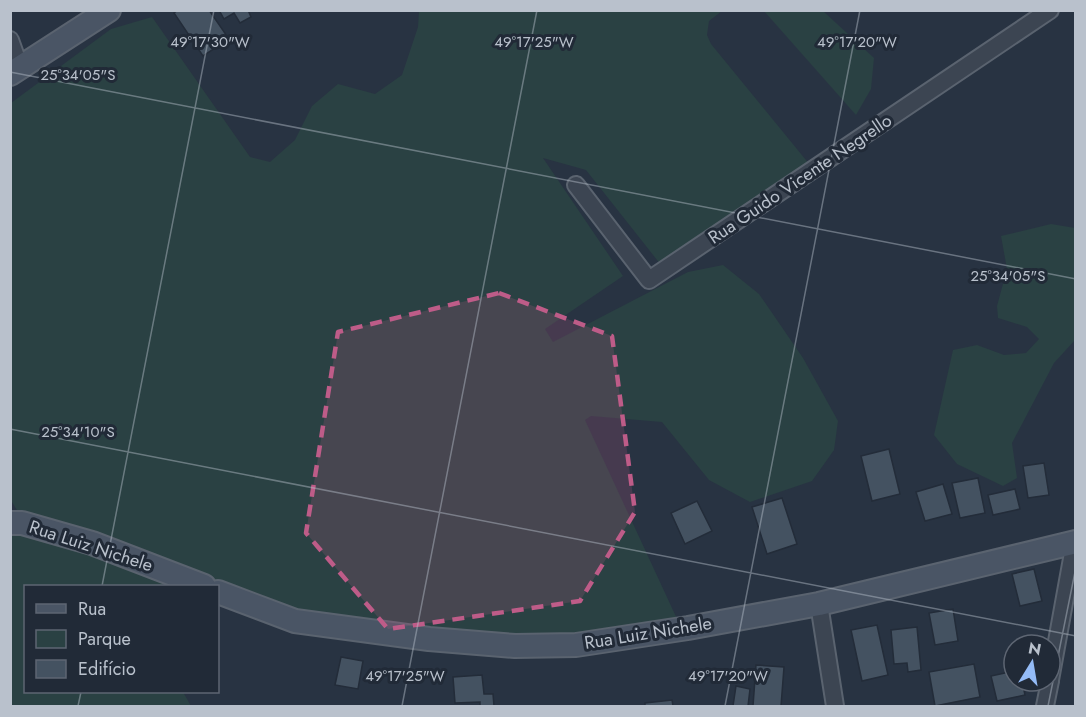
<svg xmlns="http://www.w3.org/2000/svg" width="1086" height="717" font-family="Jost,sans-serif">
	<rect width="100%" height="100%" fill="#283342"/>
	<!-- green -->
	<g fill="#2a4143">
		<polygon points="419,11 722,11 709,21 707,35 711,44 810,165 661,265 586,170 543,158 623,276 545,329 553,342 688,272 723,265 759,294 803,358 838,421 834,450 812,481 750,502 709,480 662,422 591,416 585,420 678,621 583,636 512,640 331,621 240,591 169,562 171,586 26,586 26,692 183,692 191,706 11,706 10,519 20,515 10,499 11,103 111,29 152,17 250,157 270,162 295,140 312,106 338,84 375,94 402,75 418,27"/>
		<polygon points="764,11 823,11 874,58 871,89 856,115"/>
		<polygon points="1051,224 1075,228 1075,340 1054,363 1012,443 1017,478 1003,486 957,464 934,435 953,350 977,345 1004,355 1026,353 1039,339 1027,327 998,318 997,306 1007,269 1001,236"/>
	</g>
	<!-- building -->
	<g fill="#445261" stroke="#232c39" stroke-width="1.5">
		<polygon points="178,10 209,10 229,39 203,56 174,13"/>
		<polygon points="219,10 248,10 251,17 240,23 234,13 224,19"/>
		<polygon points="889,449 900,494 872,501 861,456"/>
		<polygon points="1044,463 1049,495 1028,498 1023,466"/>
		<polygon points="978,478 985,513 960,518 952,483"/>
		<polygon points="943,484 952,514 925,521 916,492"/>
		<polygon points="1015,489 1020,509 993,515 988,495"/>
		<polygon points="782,498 797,544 767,554 752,507"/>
		<polygon points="697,501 712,531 685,544 671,513"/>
		<polygon points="1034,569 1042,601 1020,606 1012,574"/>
		<polygon points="953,609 958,641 935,645 929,613"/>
		<polygon points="877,625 888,675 862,681 851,630"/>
		<polygon points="917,627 921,670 908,672 907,663 894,664 891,630"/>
		<polygon points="341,657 363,661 358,689 335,685"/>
		<polygon points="974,664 980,697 935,706 929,672"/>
		<polygon points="756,665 784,667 781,706 753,706"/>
		<polygon points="1014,671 1014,681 1022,681 1025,695 997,701 991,676"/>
		<polygon points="482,675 484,694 493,694 494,706 480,706 480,702 455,703 453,677"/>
		<polygon points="736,686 750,689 748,706 733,706"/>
		<polygon points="672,700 673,706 645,706 645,703"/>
	</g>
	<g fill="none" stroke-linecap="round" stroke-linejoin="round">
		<!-- street casing -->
		<g stroke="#5a636f" stroke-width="20">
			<g id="street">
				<polyline points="10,40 20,68"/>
				<polyline points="576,185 649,280 1050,10"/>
				<polyline points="819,604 835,706"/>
				<polyline points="1050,680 1075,542"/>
				<polyline points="1045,706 1050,681"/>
			</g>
		</g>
		<!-- secondary casing -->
		<g stroke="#5a636f" stroke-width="26">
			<g id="secondary">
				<polyline points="10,74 109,10"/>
				<polyline points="10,523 22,523 92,543 204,586"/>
				<polyline points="218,592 295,621 429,639 515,646 576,645 688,628 819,604 1076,542"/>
			</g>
		</g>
		<!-- street -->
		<use href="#street" stroke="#3c4552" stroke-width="16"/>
		<!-- secondary -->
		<use href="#secondary" stroke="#4a5565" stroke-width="22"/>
	</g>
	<!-- marked area -->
	<path fill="#be5c88" fill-opacity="0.2" stroke="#be5c88" stroke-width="4.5" stroke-dasharray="12 8" stroke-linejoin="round" d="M 499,293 L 612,336 L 635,512 L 580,601 L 388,629 L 306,533 L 338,332 Z"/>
	<!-- ticks -->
	<path fill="none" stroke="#b9c1cc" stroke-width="1.5" stroke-opacity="0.45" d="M 10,72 L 1076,279M 10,429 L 1076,636M 102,586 L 214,10M 78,706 L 81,692M 402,706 L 537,10M 725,706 L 860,10M 1048,706 L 1076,567"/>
	<g text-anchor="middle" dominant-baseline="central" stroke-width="6" stroke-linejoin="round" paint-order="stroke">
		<!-- street labels -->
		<g font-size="18" fill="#b9c1cc" stroke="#212a37">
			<text transform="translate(800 179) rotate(-34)">Rua Guido Vicente Negrello</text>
			<text transform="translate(91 546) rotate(18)">Rua Luiz Nichele</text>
			<text transform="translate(648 633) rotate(-9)">Rua Luiz Nichele</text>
		</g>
	</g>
	<g font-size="15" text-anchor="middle" fill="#b9c1cc" stroke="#212a37" stroke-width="6" stroke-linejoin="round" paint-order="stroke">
		<text x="210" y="47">49°17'30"W</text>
		<text x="534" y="47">49°17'25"W</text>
		<text x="857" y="47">49°17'20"W</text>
		<text x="78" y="80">25°34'05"S</text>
		<text x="1008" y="281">25°34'05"S</text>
		<text x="78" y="437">25°34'10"S</text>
		<text x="405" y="681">49°17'25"W</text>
		<text x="728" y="681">49°17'20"W</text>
	</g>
	<!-- border -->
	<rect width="1086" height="717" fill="none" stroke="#b9c1cc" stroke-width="24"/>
	<!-- legend -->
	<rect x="24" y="585" width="195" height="108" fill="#212a37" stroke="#5e6673" stroke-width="1.5"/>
	<rect x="36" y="604" width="30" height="9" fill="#4a5565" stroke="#5e6673" stroke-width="1.5"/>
	<text x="78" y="615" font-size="18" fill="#b9c1cc">Rua</text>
	<rect x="36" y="630" width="30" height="18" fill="#2a4143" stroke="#5e6673" stroke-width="1.5"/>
	<text x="78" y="645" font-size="18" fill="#b9c1cc">Parque</text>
	<rect x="36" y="660" width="30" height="18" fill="#445261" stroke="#5e6673" stroke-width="1.5"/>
	<text x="78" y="675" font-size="18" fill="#b9c1cc">Edifício</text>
	<!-- north arrow -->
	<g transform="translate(1032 663) rotate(11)"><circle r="28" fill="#212a37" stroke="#5e6673" stroke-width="1.5"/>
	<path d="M0-4.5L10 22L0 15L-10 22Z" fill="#94bbf6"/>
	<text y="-9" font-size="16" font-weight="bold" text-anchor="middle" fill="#b9c1cc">N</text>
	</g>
</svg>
